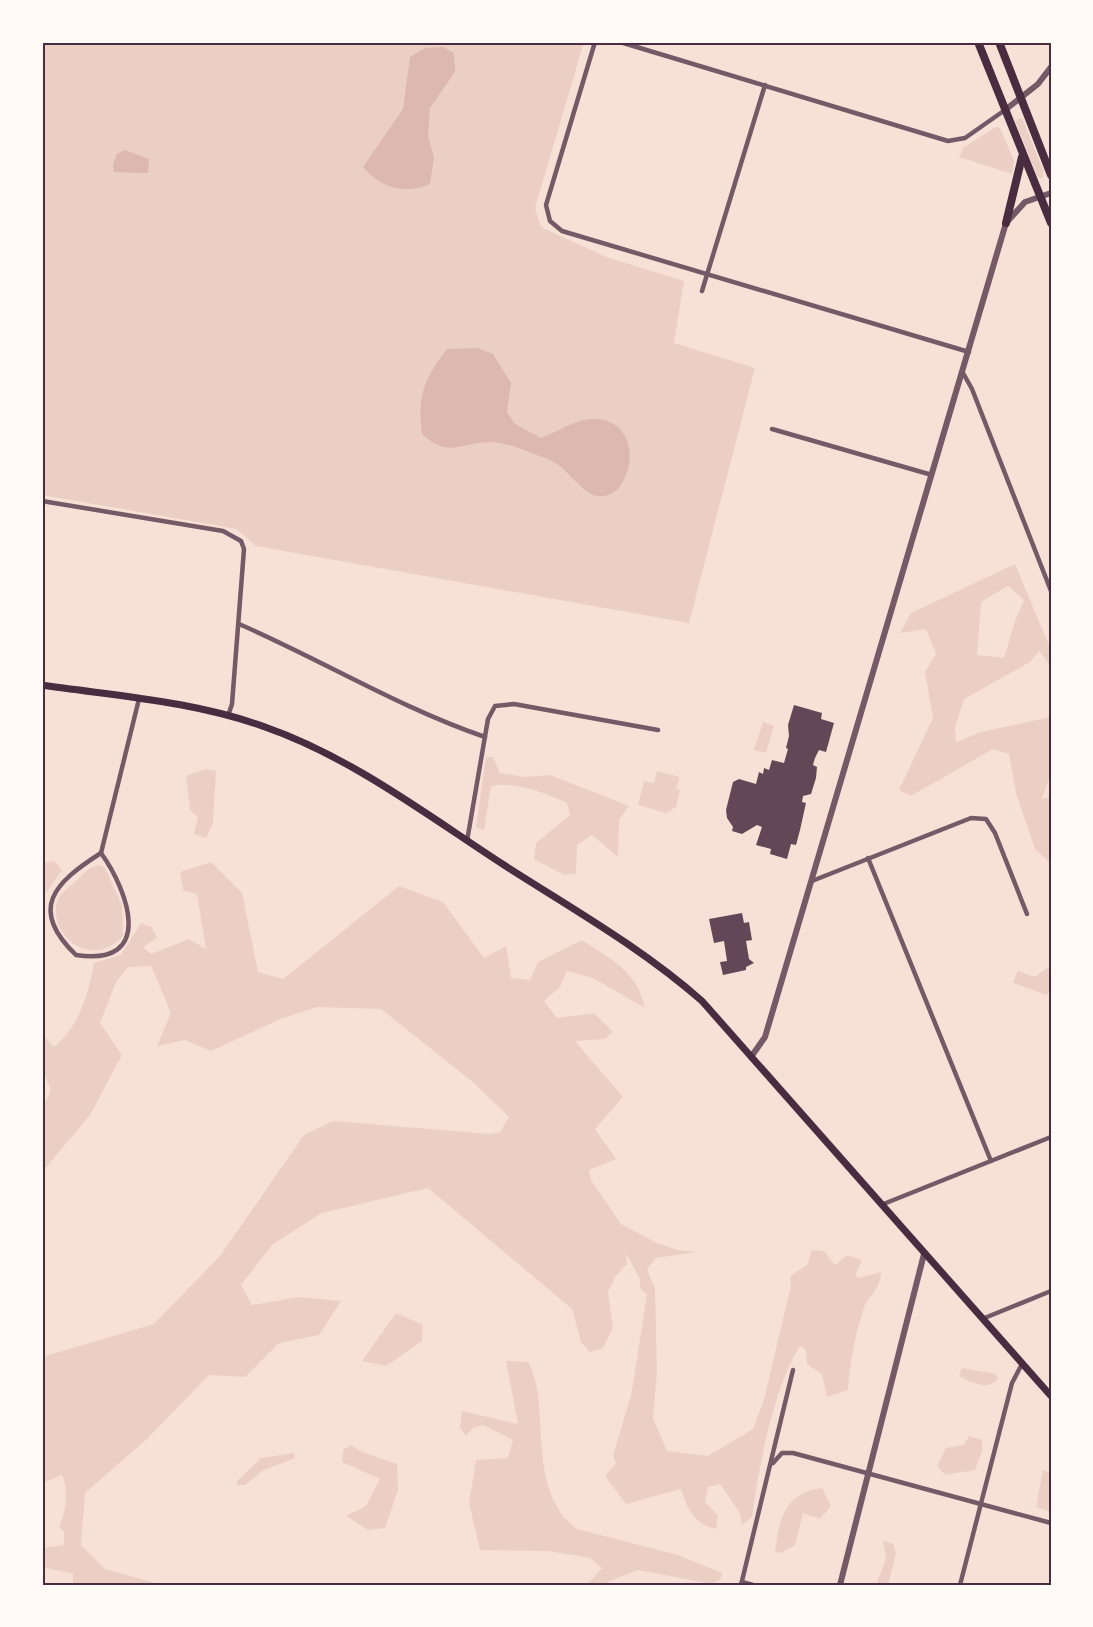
<svg xmlns="http://www.w3.org/2000/svg" width="1093" height="1627" font-family="'DejaVu Sans',sans-serif">
	<rect width="100%" height="100%" fill="#f7e1d7"/>
	<!-- green -->
	<g fill="#ebcfc5" fill-rule="evenodd">
		<polygon points="42,42 584,42 535,208 541,227 606,257 684,281 674,343 755,368 689,623 256,546 237,529 42,495"/>
		<polygon points="1022,118 1044,172 1042,179 1037,176 1015,120"/>
		<polygon points="996,127 1000,128 1014,161 1012,174 959,157 964,147"/>
		<path d="M 1015,564 L 1051,650 L 1051,666 L 1039,651 L 1030,662 L 964,699 L 955,728 L 956,742 L 981,732 L 1051,717 L 1051,773 L 1042,799 L 1051,797 L 1051,864 L 1035,849 L 1016,793 L 1009,754 L 993,749 L 911,796 L 899,790 L 933,718 L 925,672 L 936,654 L 926,629 L 900,633 L 911,613 ZM 1008,586 L 1024,600 L 1015,621 L 1004,658 L 977,655 L 981,602 Z"/>
		<polygon points="763,722 774,726 766,753 754,750"/>
		<path d="M 486,757 L 493,757 L 500,773 L 524,777 L 550,775 L 629,806 L 619,820 L 618,857 L 592,835 L 577,845 L 576,874 L 564,875 L 534,859 L 536,843 L 570,815 L 567,803 C 542,792 519,782 491,786 L 484,830 L 476,827 Z"/>
		<polygon points="206,769 216,771 213,823 206,838 194,834 198,817 190,810 186,776"/>
		<polygon points="657,771 680,777 676,789 680,790 676,807 666,813 638,805 644,781 654,783"/>
		<polygon points="54,861 62,870 42,899 42,863"/>
		<path d="M 211,862 L 242,893 L 258,972 L 283,979 L 399,886 L 443,902 L 484,958 L 506,946 L 511,978 L 530,980 L 538,962 L 582,940 C 612,960 637,971 645,1008 L 593,978 L 567,971 L 560,987 L 544,1001 L 557,1018 L 594,1013 L 613,1032 L 605,1039 L 575,1041 L 623,1097 L 595,1129 L 616,1159 L 589,1170 L 591,1180 L 621,1224 L 657,1243 L 678,1250 L 697,1252 L 656,1258 L 647,1269 L 655,1289 L 657,1372 L 653,1418 L 667,1451 L 708,1456 L 753,1429 L 764,1400 L 791,1285 L 790,1276 L 807,1265 L 812,1250 L 824,1251 L 835,1265 L 847,1255 L 862,1260 L 855,1276 L 858,1278 L 881,1272 C 880,1290 872,1291 865,1305 C 857,1325 849,1368 848,1390 L 827,1397 L 822,1374 L 807,1364 L 806,1350 L 800,1346 C 773,1390 759,1466 752,1517 L 742,1525 L 740,1513 L 720,1484 L 708,1487 L 705,1502 L 718,1515 L 716,1529 C 694,1524 687,1509 681,1489 L 626,1504 L 605,1476 L 616,1464 L 613,1455 L 631,1396 L 647,1294 L 640,1288 L 640,1279 L 626,1253 L 627,1264 L 615,1277 L 608,1292 L 613,1328 L 603,1348 L 590,1352 L 581,1342 L 572,1309 L 428,1188 L 322,1213 L 273,1244 L 241,1285 L 252,1305 L 299,1297 L 341,1301 L 319,1335 L 279,1343 L 245,1377 L 209,1375 L 147,1439 L 85,1493 L 81,1545 L 105,1569 L 163,1585 L 73,1585 L 73,1574 L 42,1567 L 42,1548 L 64,1545 L 64,1532 L 59,1527 C 66,1511 69,1491 62,1475 L 42,1483 L 42,1357 L 154,1324 L 220,1256 L 304,1135 L 333,1121 L 489,1134 L 500,1132 L 509,1117 L 474,1083 L 381,1009 L 317,1007 L 283,1018 L 211,1051 L 185,1040 L 157,1046 L 171,1013 L 151,966 L 128,967 L 116,982 L 100,1023 L 122,1055 L 90,1115 L 42,1172 L 42,1109 L 51,1090 L 42,1069 L 42,1034 L 54,1047 C 78,1028 89,993 94,963 L 121,955 L 141,923 L 152,927 L 157,938 L 143,947 L 151,954 L 189,939 L 206,949 L 197,894 L 183,890 L 180,872 Z"/>
		<path d="M 99,865 L 105,868 L 122,905 L 123,936 C 87,975 42,926 60,896 C 64,890 72,885 77,880 C 84,873 89,867 99,865 Z"/>
		<polygon points="1051,965 1051,991 1046,995 1013,983 1018,971 1035,977"/>
		<polygon points="396,1313 423,1325 422,1341 386,1366 362,1361"/>
		<path d="M 506,1361 L 529,1362 C 532,1372 537,1383 538,1394 C 543,1436 536,1500 577,1529 L 678,1555 L 722,1573 L 721,1579 L 712,1584 L 638,1570 L 600,1585 L 587,1585 L 602,1568 L 590,1558 L 548,1551 L 480,1550 L 469,1503 L 476,1460 L 508,1458 L 513,1440 L 483,1425 L 473,1428 L 466,1436 L 460,1428 L 462,1411 L 518,1424 Z"/>
		<path d="M 962,1368 L 996,1374 L 998,1379 C 987,1391 975,1383 962,1378 L 959,1375 Z"/>
		<polygon points="969,1436 982,1440 982,1451 975,1470 945,1475 937,1466 946,1448 964,1445"/>
		<polygon points="351,1445 362,1452 397,1464 398,1490 385,1528 368,1530 346,1516 366,1506 380,1479 342,1462 343,1450"/>
		<polygon points="294,1453 295,1458 264,1470 245,1485 237,1485 237,1481 261,1458"/>
		<polygon points="1043,1470 1051,1473 1051,1512 1036,1507"/>
		<path d="M 822,1488 L 831,1506 L 820,1519 L 803,1513 L 795,1545 L 781,1553 L 775,1552 C 779,1519 785,1493 822,1488 Z"/>
		<polygon points="883,1540 893,1544 896,1553 888,1585 876,1585 886,1559"/>
	</g>
	<!-- water -->
	<g fill="#dcb8b0">
		<path d="M 443,47 L 454,53 L 455,72 L 430,108 L 428,136 L 434,157 L 430,184 C 404,195 381,188 363,167 L 403,109 L 410,57 L 425,48 Z"/>
		<polygon points="125,150 149,159 148,173 114,172 113,165 117,154"/>
		<path d="M 477,348 L 493,354 L 511,383 L 507,412 L 515,424 L 541,438 C 554,433 567,425 580,421 C 626,409 643,454 619,488 C 592,512 577,478 557,464 C 550,459 539,456 531,453 C 520,448 503,442 491,442 C 461,442 449,459 422,434 C 417,396 424,379 447,349 Z"/>
	</g>
	<!-- building -->
	<g fill="#644757">
		<polygon points="794,705 822,713 821,719 834,723 826,752 819,750 815,758 813,765 817,767 816,778 811,794 803,796 802,802 806,803 800,830 796,845 791,844 787,859 770,854 771,849 756,845 762,827 757,825 742,834 732,831 733,827 727,818 726,810 733,782 739,779 756,784 759,772 763,774 764,768 769,770 772,760 784,763 788,749 786,748 789,736 788,725"/>
		<polygon points="742,913 744,923 749,922 752,940 746,941 749,959 754,963 746,967 746,970 723,975 720,962 727,961 724,941 714,943 709,919"/>
	</g>
	<g fill="none" stroke-linecap="round" stroke-linejoin="round">
		<!-- minor -->
		<g stroke="#755966" stroke-width="4.5">
			<polyline points="595,42 546,205 550,221 562,231 969,352"/>
			<polyline points="620,42 948,141 965,138 1005,110"/>
			<polyline points="702,291 765,85"/>
			<polyline points="963,373 972,389 1051,591"/>
			<polyline points="772,429 932,475"/>
			<polyline points="42,501 223,531 241,541 244,549 232,704 228,716"/>
			<path d="M 239,624 C 322,660 400,708 485,737"/>
			<polyline points="467,841 488,719 495,706 514,704 658,730"/>
			<path d="M 101,853 C 129,892 155,967 76,955 C 28,909 54,883 101,853 Z"/>
			<polyline points="101,853 139,699"/>
			<polyline points="868,858 991,1161"/>
			<polyline points="812,881 971,818 986,819 995,833 1027,914"/>
			<polyline points="881,1205 1051,1137"/>
			<polyline points="982,1319 1051,1291"/>
			<polyline points="773,1463 782,1453 793,1453 1051,1523"/>
			<polyline points="742,1582 753,1585"/>
			<polyline points="741,1585 793,1370"/>
			<polyline points="960,1585 1012,1383 1022,1364"/>
		</g>
		<!-- tertiary -->
		<g stroke="#755966" stroke-width="6">
			<polyline points="1005,110 1038,84 1051,67"/>
			<polyline points="751,1057 765,1037 1006,223 1025,202 1051,193"/>
			<polyline points="840,1585 924,1254"/>
		</g>
		<!-- secondary -->
		<path stroke="#4a2c40" stroke-width="7" d="M 42,685 C 116,696 194,701 265,727 C 351,757 427,815 504,865 C 571,908 642,948 702,1001 L 1051,1396"/>
		<!-- primary -->
		<g stroke="#4a2c40" stroke-width="8">
			<polyline points="978,42 1051,223"/>
			<polyline points="999,42 1051,175"/>
			<polyline points="1006,223 1022,157"/>
		</g>
	</g>
	<!-- border -->
	<rect width="1093" height="1627" fill="none" stroke="#fffaf5" stroke-width="87"/>
	<rect x="44" y="44" width="1006" height="1540" fill="none" stroke="#4a2c40" stroke-width="2"/>
</svg>
